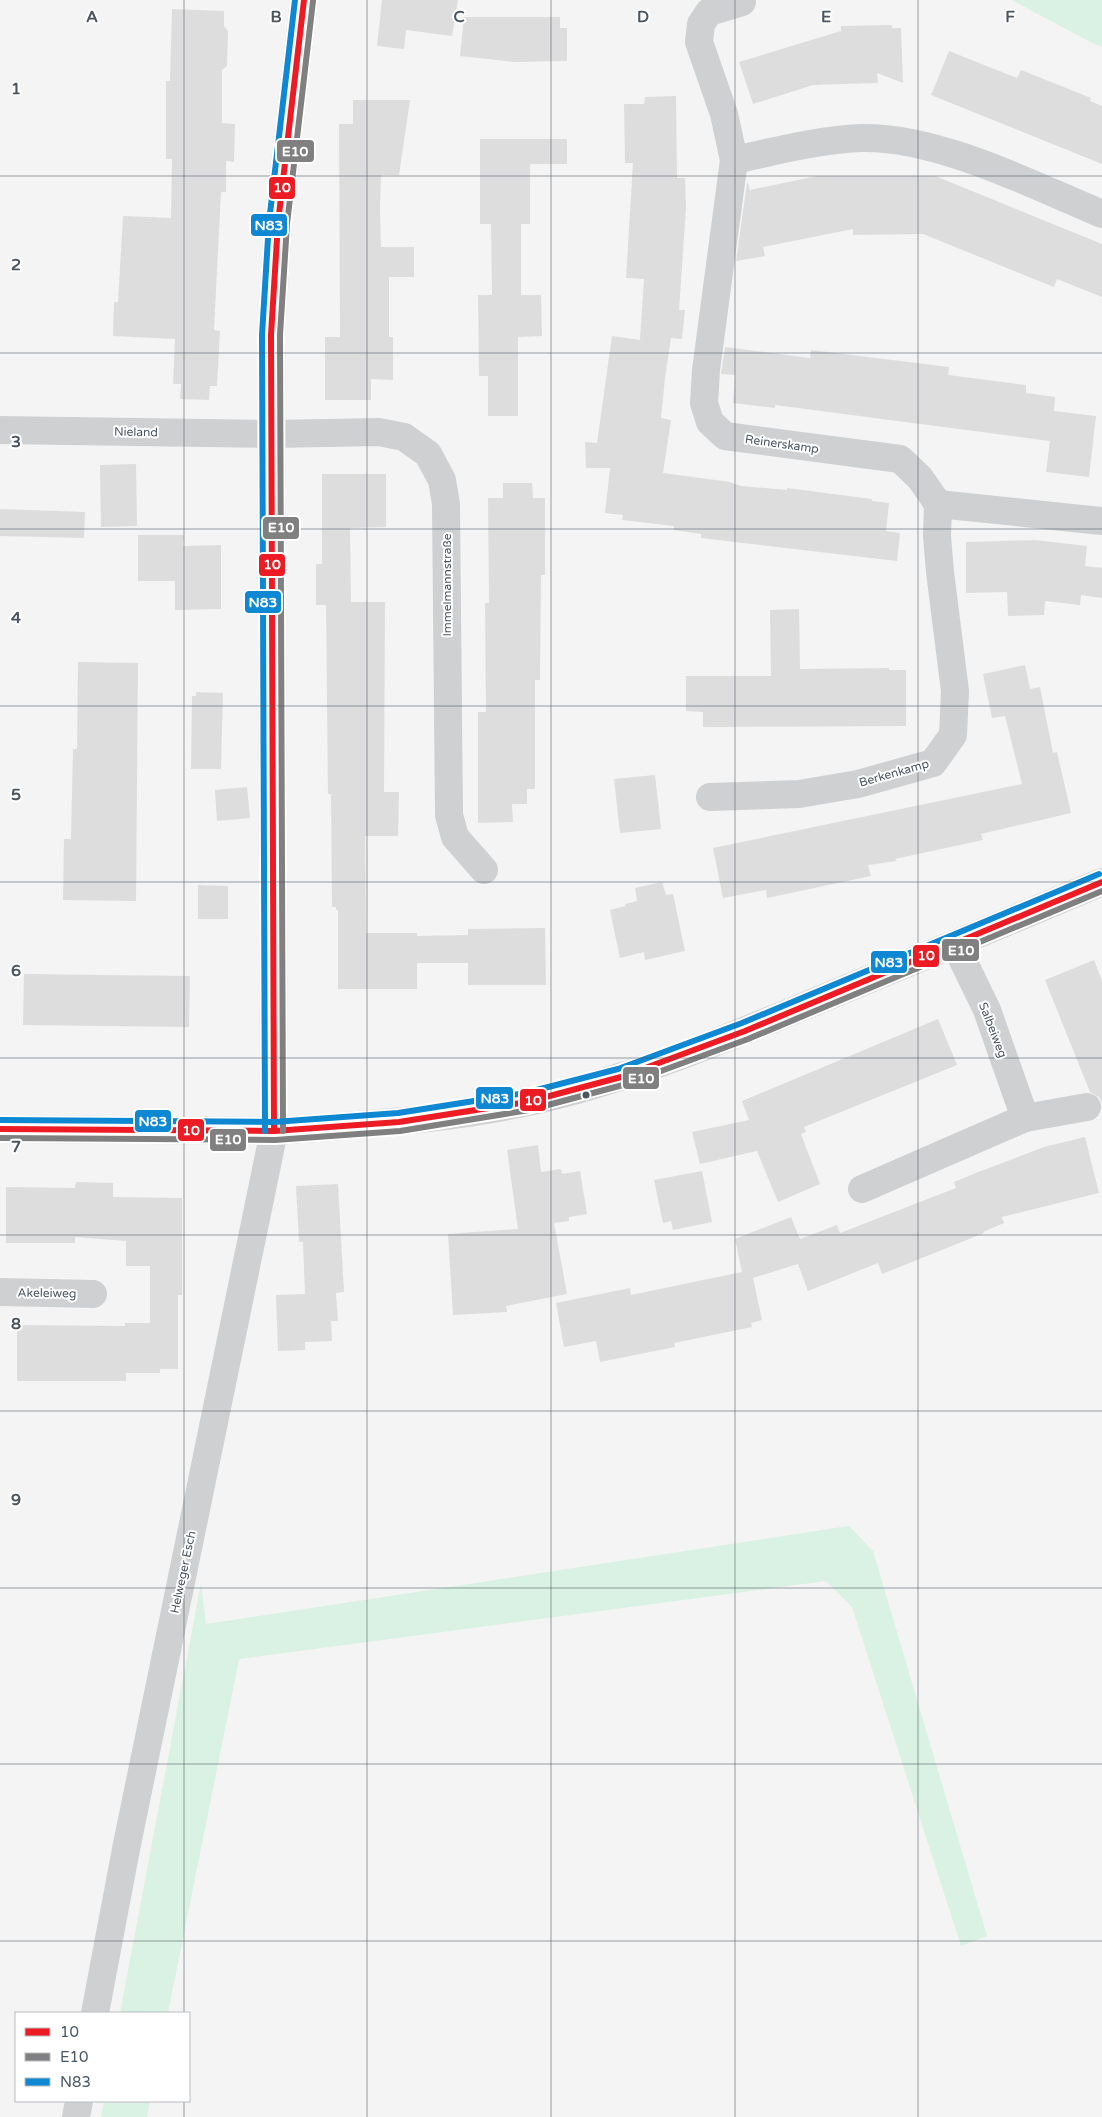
<svg xmlns="http://www.w3.org/2000/svg" width="1102" height="2117" font-family="'Varela Round',sans-serif">
	<rect width="100%" height="100%" fill="#f4f4f4"/>
	<!-- green -->
	<g fill="#d9f2e3">
		<polygon points="1012,0 1102,0 1102,47 1096,45"/>
		<polygon points="849,1526 873,1551 987,1936 961,1946 852,1607 826,1581 239,1659 168,2013 120,2013 201,1583 206,1624"/>
		<polygon points="104,2101 150,2101 147,2117 101,2117"/>
	</g>
	<!-- building -->
	<g fill="#ddddde">
		<polygon points="382,0 458,0 452,36 406,30 404,49 377,46"/>
		<polygon points="172,9 224,11 224,26 228,31 227,66 222,70 222,123 235,124 234,162 226,161 226,192 221,192 214,330 220,331 217,386 210,386 209,400 180,399 181,384 173,384 175,339 113,336 114,302 118,302 123,216 171,218 172,159 166,159 166,81 170,81"/>
		<polygon points="464,17 560,17 560,28 567,28 567,61 515,62 460,56"/>
		<polygon points="892,25 892,28 901,28 903,83 877,73 878,83 813,85 753,104 739,62 841,31 841,26"/>
		<polygon points="949,51 1017,78 1021,70 1091,98 1090,101 1102,106 1102,164 931,95"/>
		<polygon points="676,96 677,178 685,178 686,208 679,310 685,310 682,339 671,338 665,378 661,418 671,420 663,473 730,482 741,486 787,490 787,488 872,499 872,501 889,503 886,531 900,533 897,561 701,538 701,534 674,530 674,526 622,520 623,515 605,513 610,468 586,468 585,442 597,443 612,336 640,340 644,279 626,278 633,163 625,163 624,104 644,104 645,97"/>
		<polygon points="353,100 410,100 399,175 381,175 380,208 381,247 414,247 414,277 389,277 389,337 393,337 393,380 371,379 371,400 325,400 325,337 340,337 339,124 353,124"/>
		<polygon points="480,139 567,139 567,164 530,164 530,224 521,224 521,295 541,295 542,336 518,337 518,416 488,416 488,376 479,376 478,295 492,295 491,224 480,224"/>
		<polygon points="817,176 935,176 1102,244 1102,297 1057,279 1054,287 923,234 853,235 853,229 763,247 765,256 736,261 747,183 748,183 753,202 750,190"/>
		<polygon points="725,347 810,358 811,350 949,367 948,375 1026,385 1026,393 1055,397 1054,411 1096,416 1089,477 1046,472 1050,441 775,405 775,408 733,403 735,375 721,374"/>
		<polygon points="136,464 137,526 101,527 100,465"/>
		<polygon points="322,474 386,474 386,527 350,528 351,602 385,602 384,792 399,792 398,836 365,836 366,933 417,933 417,936 468,935 468,929 545,928 546,985 468,985 468,963 417,963 417,989 338,989 338,910 336,910 336,907 332,907 331,794 328,794 326,605 316,605 316,564 322,564"/>
		<polygon points="503,483 532,483 533,498 545,498 545,575 541,575 540,680 535,680 535,789 527,789 527,804 512,804 513,822 478,823 478,712 486,712 485,603 489,603 488,498 503,498"/>
		<polygon points="0,509 85,512 84,538 0,536"/>
		<polygon points="138,535 184,535 183,546 221,545 221,609 175,610 175,581 138,581"/>
		<polygon points="1035,540 1087,546 1085,566 1102,568 1102,598 1081,595 1080,605 1045,601 1044,615 1008,616 1007,592 966,593 966,542"/>
		<polygon points="799,609 800,669 889,668 889,670 906,670 906,726 703,727 703,712 686,711 686,676 771,676 770,610"/>
		<polygon points="78,662 138,663 136,901 63,900 64,839 71,839 73,749 77,749"/>
		<polygon points="1025,665 1030,689 1040,687 1053,753 1057,752 1071,813 981,834 983,840 895,859 897,861 868,865 871,876 767,898 766,890 723,898 713,848 1022,784 1005,716 992,718 983,674"/>
		<polygon points="196,692 223,693 221,769 191,769 192,696 196,696"/>
		<polygon points="655,775 661,829 620,833 614,779"/>
		<polygon points="247,787 250,818 217,821 215,790"/>
		<polygon points="662,882 666,895 673,894 685,951 645,960 644,952 620,958 610,910 626,906 625,904 637,901 635,888"/>
		<polygon points="198,885 228,886 228,919 198,919"/>
		<polygon points="1094,960 1102,981 1102,1103 1099,1097 1090,1092 1045,980"/>
		<polygon points="24,974 190,976 189,1027 23,1025"/>
		<polygon points="938,1019 957,1065 804,1127 806,1132 801,1134 820,1184 778,1202 757,1151 700,1164 692,1132 749,1120 742,1101"/>
		<polygon points="1085,1137 1099,1193 1002,1217 1004,1223 983,1232 984,1233 882,1274 878,1263 808,1291 798,1264 753,1278 762,1320 751,1323 752,1327 674,1343 675,1347 600,1362 596,1341 564,1347 556,1303 630,1288 631,1295 742,1272 735,1239 791,1217 800,1239 837,1225 840,1233 956,1188 954,1182 976,1173 1044,1147"/>
		<polygon points="538,1145 541,1172 561,1169 562,1174 580,1171 587,1214 569,1217 569,1221 554,1223 567,1294 506,1306 507,1312 453,1315 448,1234 518,1229 507,1150"/>
		<polygon points="702,1171 712,1222 673,1230 671,1221 663,1223 654,1180"/>
		<polygon points="76,1182 113,1183 113,1197 182,1198 182,1295 178,1295 178,1369 160,1369 160,1373 126,1373 126,1381 17,1381 17,1325 125,1326 125,1323 150,1323 150,1266 126,1266 126,1241 75,1237 75,1243 6,1243 6,1187 75,1188"/>
		<polygon points="338,1184 344,1292 336,1293 338,1321 331,1321 332,1341 305,1342 305,1350 278,1351 276,1295 305,1294 303,1242 299,1242 296,1186"/>
	</g>
	<g fill="none" stroke-linecap="round" stroke-linejoin="round">
		<!-- minor -->
		<g stroke="#ced0d2" stroke-width="28">
			<path d="M 742,2 L 709,12 L 701,24 L 699,42 L 724,114 L 734,160 C 776,151 818,140 861,138 C 937,136 1033,185 1102,214"/>
			<polyline points="734,160 706,370 704,403 710,422 725,436 900,459 920,478 938,504 1102,521"/>
			<polyline points="0,430 272,434 379,432 404,437 428,454 442,480 446,504 449,815 455,837 484,870"/>
			<polyline points="710,797 799,794 858,784 933,763 953,735 955,691 940,572 937,536 938,504"/>
			<polyline points="955,944 987,1010 1025,1118"/>
			<polyline points="0,1129 274,1131 127,1844 95,2013"/>
			<polyline points="862,1189 1025,1118 1087,1107"/>
			<polyline points="0,1292 93,1294"/>
			<polyline points="76,2117 79,2101"/>
		</g>
		<!-- tertiary -->
		<path stroke="#ced0d2" stroke-width="28" d="M 304,0 L 278,223 L 271,335 L 274,1131 C 374,1124 476,1118 573,1091 C 657,1068 739,1033 819,1000 C 913,961 1008,922 1102,882"/>
		<!-- bus-1 casing -->
		<g stroke="#fff" stroke-width="10">
			<g id="bus-1">
				<polyline points="0,1129 274,1131 399,1122 527,1102 621,1077 745,1031 1102,882"/>
				<polyline points="274,1131 271,335 278,223 304,0"/>
			</g>
		</g>
		<!-- bus-2 casing -->
		<g stroke="#fff" stroke-width="10">
			<g id="bus-2">
				<polyline points="283,1131 280,335 287,224 313,1"/>
				<polyline points="0,1138 275,1140 400,1131 529,1110 623,1085 748,1039 1102,891"/>
			</g>
		</g>
		<!-- bus-3 casing -->
		<g stroke="#fff" stroke-width="10">
			<g id="bus-3">
				<polyline points="0,1120 274,1122 398,1113 525,1093 618,1069 742,1023 1099,874"/>
				<polyline points="265,1131 262,335 269,222 295,0"/>
			</g>
		</g>
		<!-- bus-1 -->
		<use href="#bus-1" stroke="#ed1c24" stroke-width="6"/>
		<!-- bus-2 -->
		<use href="#bus-2" stroke="#808080" stroke-width="6"/>
		<!-- bus-3 -->
		<use href="#bus-3" stroke="#0e88d3" stroke-width="6"/>
	</g>
	<!-- grid -->
	<path fill="none" stroke="#4a5661" stroke-width="1" stroke-opacity="0.55" d="M 184,0 L 184,2013M 367,0 L 367,2117M 551,0 L 551,2117M 735,0 L 735,2117M 918,0 L 918,2117M 0,176 L 1102,176M 0,353 L 1102,353M 0,529 L 1102,529M 0,706 L 1102,706M 0,882 L 1102,882M 0,1058 L 1102,1058M 0,1235 L 1102,1235M 0,1411 L 1102,1411M 0,1588 L 1102,1588M 0,1764 L 1102,1764M 0,1941 L 1102,1941M 184,2101 L 184,2117"/>
	<!-- markers -->
	<circle fill="#4a5661" stroke="#fff" stroke-width="2" cx="586" cy="1095" r="4.5"/>
	<g text-anchor="middle" dominant-baseline="central" stroke-width="4" stroke-linejoin="round" paint-order="stroke">
		<!-- street labels -->
		<g font-size="12" fill="#4a5661" stroke="#fff">
			<text transform="translate(136 432) rotate(1)">Nieland</text>
			<text transform="translate(782 444) rotate(8)">Reinerskamp</text>
			<text transform="translate(447 585) rotate(-90)">Immelmannstraße</text>
			<text transform="translate(894 773) rotate(-16)">Berkenkamp</text>
			<text transform="translate(993 1030) rotate(69)">Salbeiweg</text>
			<text transform="translate(47 1293) rotate(1)">Akeleiweg</text>
			<text transform="translate(183 1572) rotate(-78)">Helweger Esch</text>
		</g>
	</g>
	<g font-size="16" text-anchor="middle" font-weight="bold" fill="#4a5661" stroke="#fff" stroke-width="4" stroke-linejoin="round" paint-order="stroke">
		<text x="92" y="22">A</text>
		<text x="276" y="22">B</text>
		<text x="459" y="22">C</text>
		<text x="643" y="22">D</text>
		<text x="826" y="22">E</text>
		<text x="1010" y="22">F</text>
		<text x="16" y="94">1</text>
		<text x="16" y="270">2</text>
		<text x="16" y="447">3</text>
		<text x="16" y="623">4</text>
		<text x="16" y="800">5</text>
		<text x="16" y="976">6</text>
		<text x="16" y="1152">7</text>
		<text x="16" y="1329">8</text>
		<text x="16" y="1505">9</text>
	</g>
	<g stroke="#fff" stroke-width="2">
		<rect x="276" y="139" width="39" height="24" rx="5" fill="#808080"/>
		<rect x="268" y="176" width="28" height="24" rx="5" fill="#ed1c24"/>
		<rect x="250" y="213" width="38" height="24" rx="5" fill="#0e88d3"/>
		<rect x="262" y="516" width="38" height="24" rx="5" fill="#808080"/>
		<rect x="258" y="553" width="28" height="24" rx="5" fill="#ed1c24"/>
		<rect x="244" y="590" width="38" height="24" rx="5" fill="#0e88d3"/>
		<rect x="941" y="938" width="39" height="24" rx="5" fill="#808080"/>
		<rect x="912" y="944" width="28" height="24" rx="5" fill="#ed1c24"/>
		<rect x="870" y="950" width="38" height="24" rx="5" fill="#0e88d3"/>
		<rect x="622" y="1066" width="38" height="24" rx="5" fill="#808080"/>
		<rect x="475" y="1086" width="39" height="24" rx="5" fill="#0e88d3"/>
		<rect x="519" y="1088" width="28" height="24" rx="5" fill="#ed1c24"/>
		<rect x="134" y="1109" width="38" height="24" rx="5" fill="#0e88d3"/>
		<rect x="177" y="1118" width="28" height="24" rx="5" fill="#ed1c24"/>
		<rect x="209" y="1128" width="38" height="24" rx="5" fill="#808080"/>
	</g>
	<g font-size="14" text-anchor="middle" font-weight="bold" fill="#fff">
		<text x="295" y="156">E10</text>
		<text x="282" y="192">10</text>
		<text x="269" y="230">N83</text>
		<text x="281" y="532">E10</text>
		<text x="272" y="569">10</text>
		<text x="263" y="607">N83</text>
		<text x="961" y="955">E10</text>
		<text x="926" y="960">10</text>
		<text x="889" y="967">N83</text>
		<text x="641" y="1083">E10</text>
		<text x="495" y="1103">N83</text>
		<text x="533" y="1105">10</text>
		<text x="153" y="1126">N83</text>
		<text x="191" y="1135">10</text>
		<text x="228" y="1144">E10</text>
	</g>
	<!-- legend -->
	<rect x="15" y="2012" width="175" height="90" fill="#ffffff" stroke="#b7bbc0"/>
	<rect x="25" y="2028" width="25" height="8" fill="#ed1c24" stroke="#b7bbc0"/>
	<text x="60" y="2037" font-size="15" fill="#4a5661">10</text>
	<rect x="25" y="2053" width="25" height="8" fill="#808080" stroke="#b7bbc0"/>
	<text x="60" y="2062" font-size="15" fill="#4a5661">E10</text>
	<rect x="25" y="2078" width="25" height="8" fill="#0e88d3" stroke="#b7bbc0"/>
	<text x="60" y="2087" font-size="15" fill="#4a5661">N83</text>
</svg>
